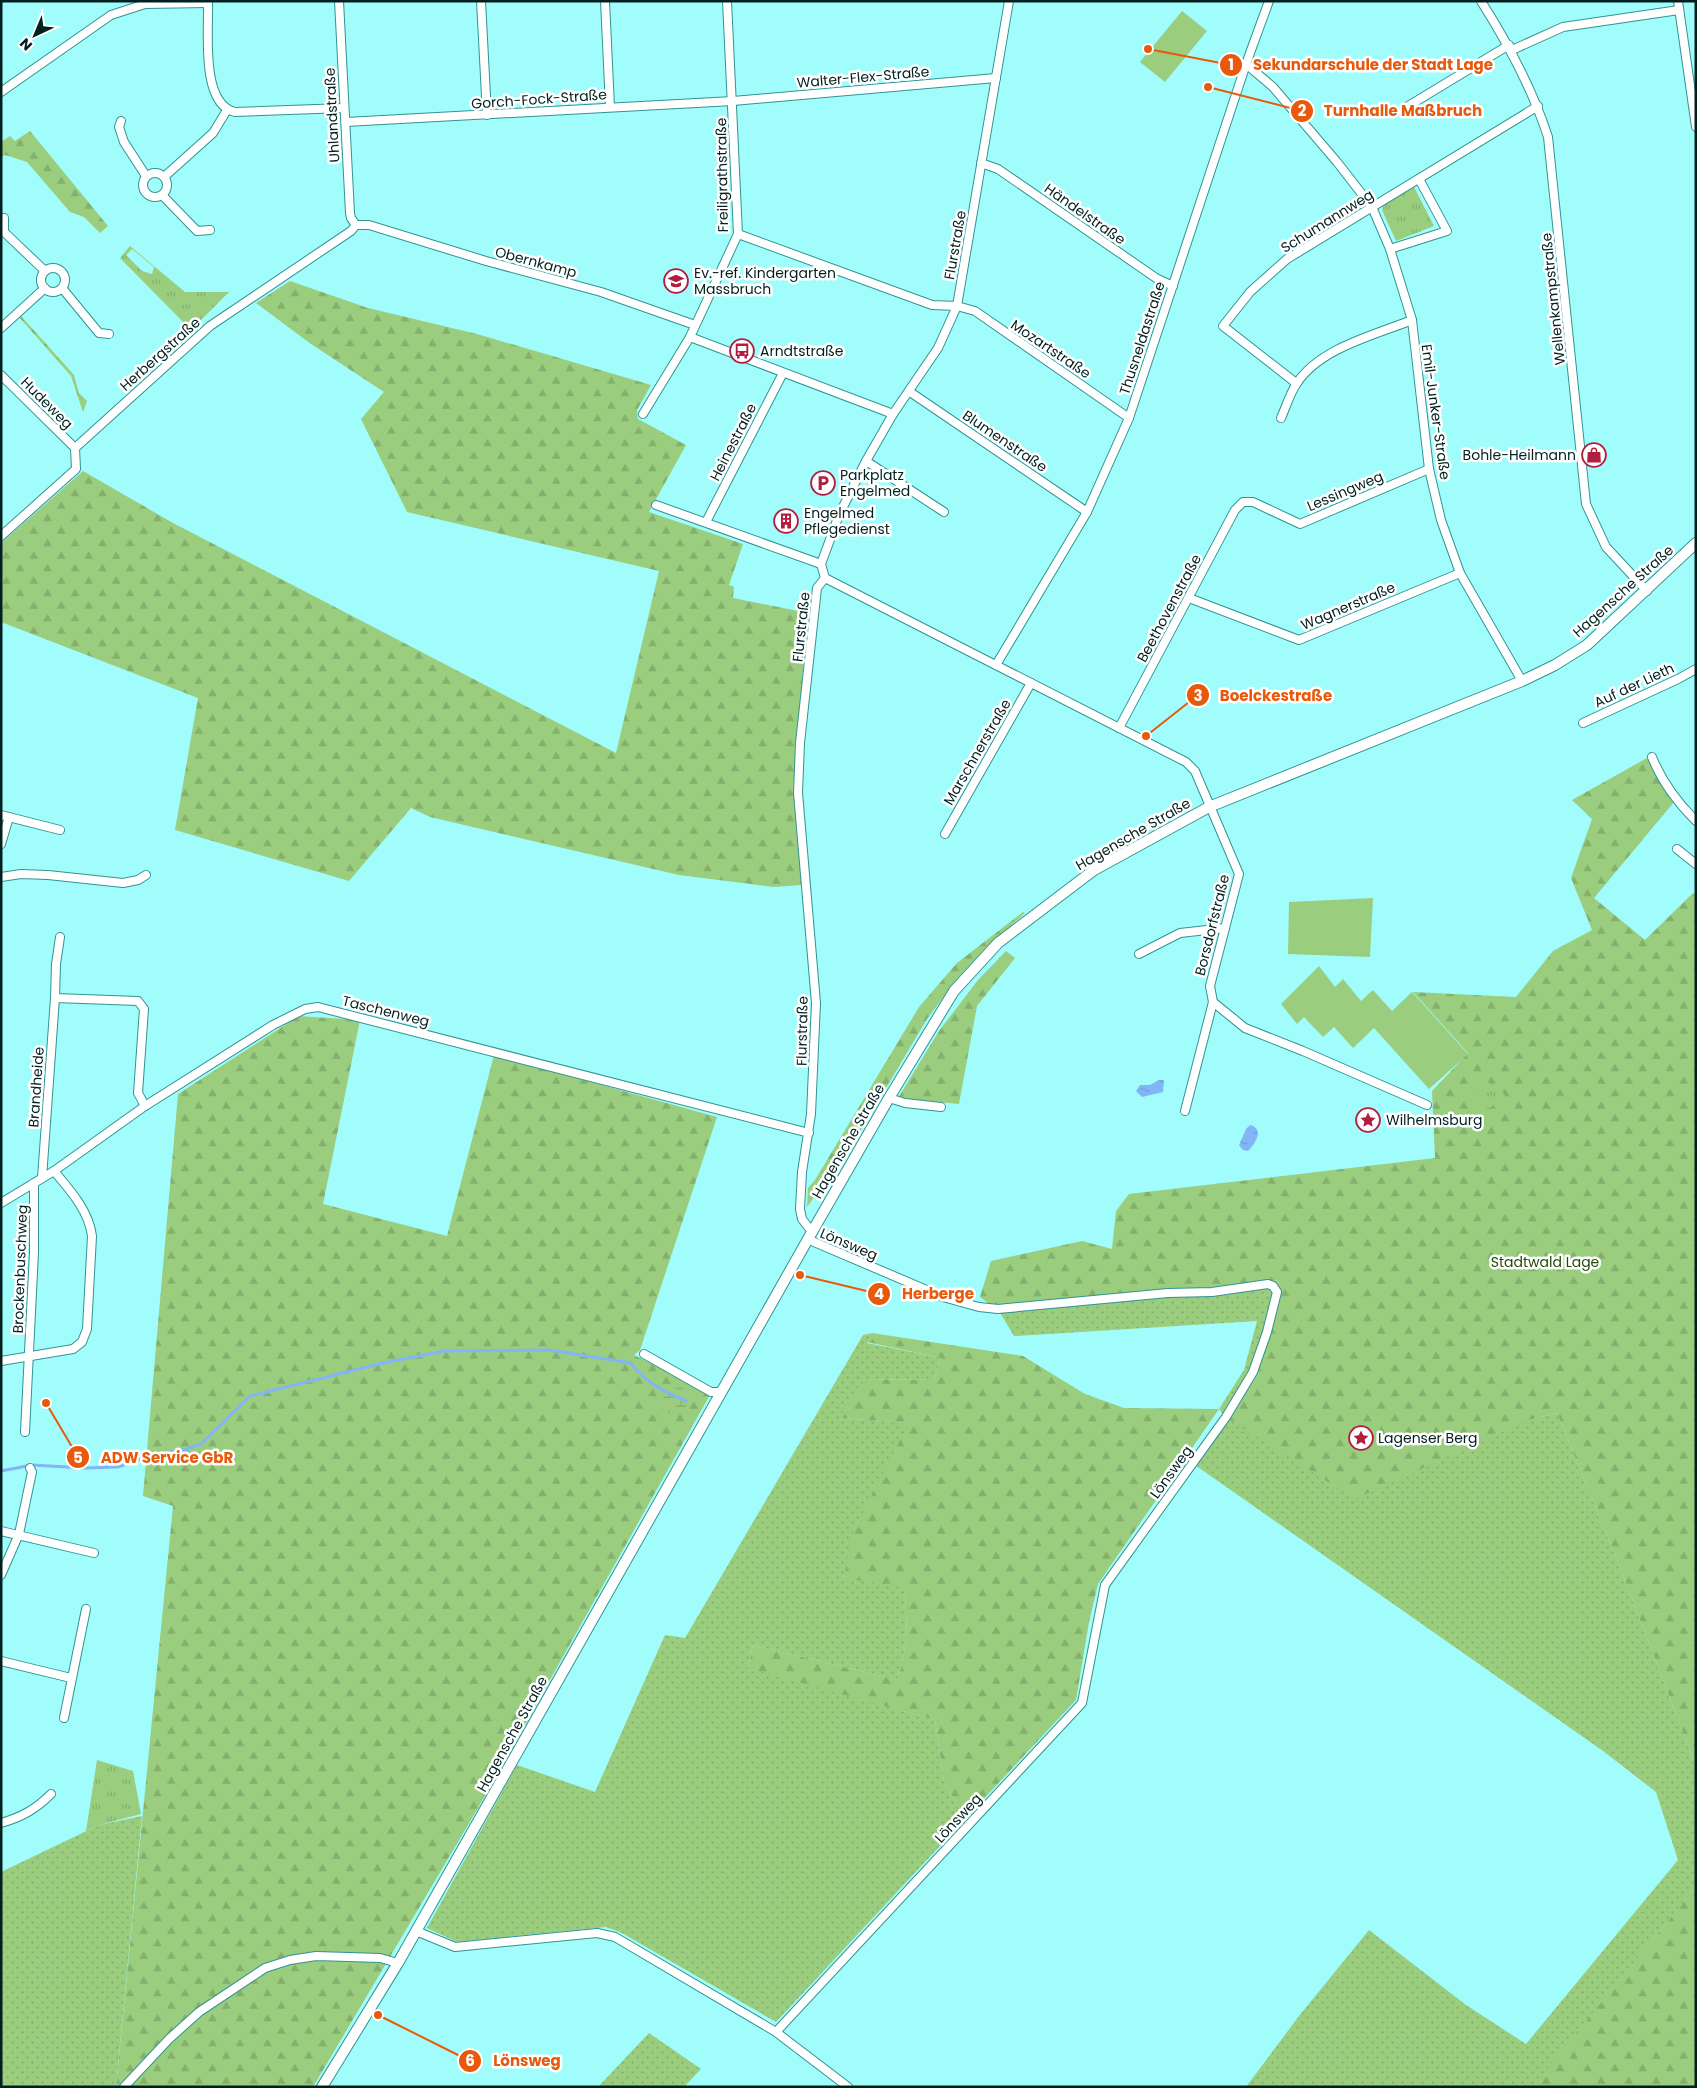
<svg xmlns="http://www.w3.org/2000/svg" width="1697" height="2088" font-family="Poppins,sans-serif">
	<defs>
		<pattern id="grass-dots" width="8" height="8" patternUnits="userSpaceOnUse" patternTransform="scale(1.25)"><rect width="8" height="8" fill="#9acd7e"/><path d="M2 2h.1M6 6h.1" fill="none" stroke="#83b06d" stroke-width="1.8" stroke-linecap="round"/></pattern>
		<pattern id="forest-firs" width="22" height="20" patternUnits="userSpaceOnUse" patternTransform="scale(1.25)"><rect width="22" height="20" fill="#9acd7e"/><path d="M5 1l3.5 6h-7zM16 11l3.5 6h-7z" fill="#83b06d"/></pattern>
		<pattern id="wetland-marsh" width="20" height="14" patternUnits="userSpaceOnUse" patternTransform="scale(1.25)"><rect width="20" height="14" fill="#9acd7e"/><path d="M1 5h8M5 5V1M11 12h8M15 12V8" fill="none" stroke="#83b06d"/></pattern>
		<pattern id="park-tufts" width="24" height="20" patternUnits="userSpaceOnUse" patternTransform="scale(1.25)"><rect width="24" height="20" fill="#9acd7e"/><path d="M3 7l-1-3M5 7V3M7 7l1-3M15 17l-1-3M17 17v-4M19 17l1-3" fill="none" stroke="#83b06d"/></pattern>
		<pattern id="water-ripples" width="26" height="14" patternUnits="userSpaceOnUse" patternTransform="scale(1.25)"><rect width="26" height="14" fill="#82b5f7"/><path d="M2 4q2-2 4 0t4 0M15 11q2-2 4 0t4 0" fill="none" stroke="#6f9bd3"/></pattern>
	</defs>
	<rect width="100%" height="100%" fill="#a0fdfc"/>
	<!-- grass -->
	<g fill="url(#grass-dots)">
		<polygon points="1279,1280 1258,1375 1227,1418 1529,1420 1557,1413 1616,1557 1696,1766 1696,1887 1533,2087 1246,2087 1299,2016 1369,1930 1466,2005 1526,2044 1678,1860 1656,1792 1603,1751 1195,1465 1227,1419 1219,1409 1244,1370 1257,1321 1014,1336 999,1311 1147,1293"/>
		<polygon points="872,1333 867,1343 941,1358 934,1380 864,1379 840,1418 910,1423 887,1468 844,1577 905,1587 907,1639 898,1680 753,1645 748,1667 935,1720 944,1782 965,1819 776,2022 622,1933 606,1927 457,1942 427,1928 517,1765 595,1792 665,1635 685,1638 863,1335"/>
		<polygon points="142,1816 116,2086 1,2087 1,1872 99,1825"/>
		<polygon points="649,2033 701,2069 684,2087 598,2087"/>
	</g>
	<!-- forest -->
	<g fill="url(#forest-firs)">
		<polygon points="30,131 108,226 100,233 84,217 70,212 27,162 5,155 1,157 1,142 10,136 15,141"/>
		<polygon points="290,281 368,308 477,334 651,385 637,410 638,419 686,445 649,512 743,544 729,585 734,587 733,598 798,611 803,609 803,670 793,790 802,885 773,887 679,875 430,817 411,808 349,881 175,830 198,698 1,622 1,543 83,471 173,523 616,753 659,571 407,512 361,419 384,392 311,344 256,303"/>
		<polygon points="21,316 74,375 79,393 87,401 83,412 71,376 19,317"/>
		<polygon points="1647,758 1674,802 1594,898 1645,940 1693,893 1696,895 1696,1766 1616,1557 1557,1413 1529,1420 1355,1499 1227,1418 1258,1375 1279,1280 1147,1293 999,1311 980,1297 991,1261 1082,1241 1112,1249 1116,1211 1129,1194 1435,1158 1432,1091 1468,1053 1413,992 1516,997 1553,951 1592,930 1571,878 1592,819 1572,800"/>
		<polygon points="1023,912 1025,913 983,951 957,979 927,1019 852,1145 807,1207 808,1188 815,1180 919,1007 957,963"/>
		<polygon points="1006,951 1015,958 977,1006 959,1104 898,1098 939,1031 978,980"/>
		<polygon points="299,1016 360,1020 323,1204 447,1236 494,1055 717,1117 640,1350 634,1355 711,1393 478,1808 313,2087 116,2087 173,1506 143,1496 178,1094"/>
		<polygon points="872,1333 1023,1356 1085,1394 1124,1408 1219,1409 1098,1584 1089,1622 1076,1700 965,1819 944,1782 935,1720 748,1668 753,1645 898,1680 907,1639 905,1588 844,1578 851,1536 909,1423 839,1418 864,1379 934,1380 941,1358 867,1342"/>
		<polygon points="1696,1887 1696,2087 1532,2087 1541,2076"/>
	</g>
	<!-- wetland -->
	<path fill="url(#wetland-marsh)" d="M 676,1385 C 704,1395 677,1427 663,1408 C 659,1403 660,1395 658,1389 Z"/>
	<!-- park -->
	<g fill="url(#park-tufts)" fill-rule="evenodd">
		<polygon points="1414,187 1434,226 1396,241 1382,210 1385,202"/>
		<path d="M 130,246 L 185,292 L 229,292 L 191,330 L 120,258 ZM 132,249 L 154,267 L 152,274 L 142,271 L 126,255 Z"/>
		<polygon points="1483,1078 1505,1095 1490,1108 1479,1104 1473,1094"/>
		<polygon points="97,1760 133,1771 141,1814 99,1825 86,1831"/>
	</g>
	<!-- pitch -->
	<g fill="#9acd7e">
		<polygon points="1182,11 1207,31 1165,82 1140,62"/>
		<polygon points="1373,898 1370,957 1288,954 1289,902"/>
		<polygon points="1319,966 1335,987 1343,979 1361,1001 1373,990 1392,1011 1412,992 1468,1054 1429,1089 1374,1028 1353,1048 1334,1027 1323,1037 1304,1017 1297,1024 1281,1004"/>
	</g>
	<!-- water -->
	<g fill="url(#water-ripples)">
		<polygon points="1159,1080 1164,1080 1163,1092 1142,1097 1136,1091 1140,1085 1150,1085"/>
		<path d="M 1250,1125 C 1265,1129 1255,1144 1248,1151 L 1243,1150 L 1239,1145 L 1246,1129 Z"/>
	</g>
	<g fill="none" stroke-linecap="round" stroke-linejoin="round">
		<!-- stream -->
		<path stroke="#82b5f7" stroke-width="3" d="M 1,1471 L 32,1465 L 85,1468 L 118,1467 L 151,1455 L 184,1450 L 201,1444 L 250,1396 L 387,1362 L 445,1351 L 549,1350 L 631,1363 C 644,1382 665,1392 686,1401"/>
		<!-- minor casing -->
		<g stroke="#329394" stroke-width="10">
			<g id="minor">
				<path d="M 208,1 C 209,30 200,104 235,112 L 344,108"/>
				<polyline points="339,1 350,213 351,218 356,225"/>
				<polyline points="481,1 487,115"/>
				<polyline points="605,1 610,107"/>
				<path d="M 1481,1 C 1509,45 1532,88 1548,137 L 1586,504 L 1606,547 L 1647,591"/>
				<polyline points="1678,1 1696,127"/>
				<polyline points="1512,50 1563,27 1679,10"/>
				<polyline points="1246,64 1273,87 1337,162 1372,207 1390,249 1412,320 1429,469 1441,520 1460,573 1522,681"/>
				<polyline points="1,92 111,15 145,4 208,3"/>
				<polyline points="1405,108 1509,45"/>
				<polyline points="121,121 119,127 124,142 146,176"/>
				<polyline points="346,122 733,101 996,78"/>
				<polyline points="981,163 998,169 1156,278 1173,286"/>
				<circle cx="155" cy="185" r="12"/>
				<polyline points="164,177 213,133 227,110"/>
				<polyline points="162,195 197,231 210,230"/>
				<polyline points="4,218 4,232 45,271"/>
				<polyline points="738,234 932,305 957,306 975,311 1129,418"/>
				<polyline points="1390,249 1447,231 1419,179"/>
				<circle cx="53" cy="280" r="12"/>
				<polyline points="62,288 99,333 109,334"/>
				<polyline points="1,328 45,288"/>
				<polyline points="690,337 893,414"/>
				<polyline points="1,375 75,448"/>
				<polyline points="1296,383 1223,326 1250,292 1287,259 1538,106"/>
				<polyline points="910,392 1087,512"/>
				<polyline points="643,414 690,337 738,234 727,1"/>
				<path d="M 1281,418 C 1286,407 1290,393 1297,383 C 1320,348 1375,335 1412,320"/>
				<polyline points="75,448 210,326 351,231 356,225 369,225 486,261 601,292 695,325"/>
				<polyline points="866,461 944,512"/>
				<polyline points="656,505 821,564"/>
				<polyline points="706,522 783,373"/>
				<polyline points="1,536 76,469 75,448"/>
				<polyline points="825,578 1186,762 1195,771 1239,874 1210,986 1213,1002 1185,1111"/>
				<polyline points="825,578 821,564 839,515 866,461 893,414 938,348 957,306 1009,1"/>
				<polyline points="1189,598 1299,640 1460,573"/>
				<polyline points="996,665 1087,512 1129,418 1246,64 1269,1"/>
				<polyline points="1583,723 1678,679 1696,669"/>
				<polyline points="1119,728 1235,510 1243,502 1253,502 1300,524 1429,469"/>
				<path d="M 1652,757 C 1662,782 1677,802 1696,821"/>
				<polyline points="1,815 60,830"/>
				<polyline points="945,834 1031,683"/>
				<polyline points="1,844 9,817"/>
				<polyline points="1677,849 1696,864"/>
				<polyline points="1,877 21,874 48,875 123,883 138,880 146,875"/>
				<polyline points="1139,954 1180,933 1225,928"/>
				<polyline points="55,998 138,1001 144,1009 138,1093 145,1106"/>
				<polyline points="1213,1002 1245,1028 1303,1051 1427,1105"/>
				<polyline points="889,1098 905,1103 941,1107"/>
				<polyline points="42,1178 55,998 56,964 60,937"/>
				<polyline points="1,1203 54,1171 145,1106 273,1025 305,1009 318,1007 809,1133"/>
				<polyline points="812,1232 802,1219 800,1209 802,1172 811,1114 816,1003 798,793 800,743 817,588 825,578"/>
				<polyline points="644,1354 711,1392 721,1392"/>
				<path d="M 1,1361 L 73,1349 L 82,1342 L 87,1329 L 92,1236 C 89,1211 70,1190 54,1171"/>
				<polyline points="25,1432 34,1252 34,1183"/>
				<polyline points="1,1531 94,1553"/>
				<polyline points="1,1575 19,1534 32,1472 30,1468"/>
				<polyline points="1,1661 71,1678"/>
				<polyline points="64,1718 86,1609"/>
				<path d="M 1,1823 C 22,1817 36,1809 51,1794"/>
				<polyline points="416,1931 455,1947 597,1933 615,1937 776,2032 848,2087"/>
				<polyline points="776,2032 1082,1703 1105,1585 1226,1417 1253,1372 1267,1332 1277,1292 1273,1286 1268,1284 1212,1292 1168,1293 998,1309 979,1307 943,1297 807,1239"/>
				<polyline points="124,2087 169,2039 199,2012 265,1968 290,1960 316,1956 380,1958 398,1963"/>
			</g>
		</g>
		<!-- tertiary casing -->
		<g stroke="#329394" stroke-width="12">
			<polyline id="tertiary" points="322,2087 398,1963 812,1232 889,1098 954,991 998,943 1094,870 1209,807 1522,681 1555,665 1587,645 1696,543"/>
		</g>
		<!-- minor -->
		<use href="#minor" stroke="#fff" stroke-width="8"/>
		<!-- tertiary -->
		<use href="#tertiary" stroke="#fff" stroke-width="10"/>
	</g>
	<!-- icons -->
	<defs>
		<g id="school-ring" transform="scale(1.25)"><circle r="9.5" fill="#fff" stroke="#b11e40" stroke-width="1.5"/><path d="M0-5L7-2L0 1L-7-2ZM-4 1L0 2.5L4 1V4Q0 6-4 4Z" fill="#b11e40"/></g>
		<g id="bus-ring" transform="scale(1.25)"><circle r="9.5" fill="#fff" stroke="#b11e40" stroke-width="1.5"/><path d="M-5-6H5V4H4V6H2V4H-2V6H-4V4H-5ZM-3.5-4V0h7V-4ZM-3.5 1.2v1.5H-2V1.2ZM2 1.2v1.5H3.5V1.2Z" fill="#b11e40"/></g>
		<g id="shop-ring" transform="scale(1.25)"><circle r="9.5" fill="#fff" stroke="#b11e40" stroke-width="1.5"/><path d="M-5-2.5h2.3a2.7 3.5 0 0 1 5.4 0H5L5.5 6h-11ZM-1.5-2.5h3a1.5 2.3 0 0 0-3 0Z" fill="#b11e40"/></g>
		<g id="parking-ring" transform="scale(1.25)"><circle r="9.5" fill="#fff" stroke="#b11e40" stroke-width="1.5"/><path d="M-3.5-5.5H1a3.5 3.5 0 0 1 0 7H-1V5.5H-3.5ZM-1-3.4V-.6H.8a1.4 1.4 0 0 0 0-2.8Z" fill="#b11e40"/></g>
		<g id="building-ring" transform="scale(1.25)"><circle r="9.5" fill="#fff" stroke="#b11e40" stroke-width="1.5"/><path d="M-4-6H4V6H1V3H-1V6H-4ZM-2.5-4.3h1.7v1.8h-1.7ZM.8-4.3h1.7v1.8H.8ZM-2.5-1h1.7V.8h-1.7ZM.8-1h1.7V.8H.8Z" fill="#b11e40"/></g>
		<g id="sight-ring" transform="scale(1.25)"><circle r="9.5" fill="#fff" stroke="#b11e40" stroke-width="1.5"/><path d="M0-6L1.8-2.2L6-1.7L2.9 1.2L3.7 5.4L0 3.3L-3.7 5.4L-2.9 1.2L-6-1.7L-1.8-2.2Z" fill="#b11e40"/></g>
	</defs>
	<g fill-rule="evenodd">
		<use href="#school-ring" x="676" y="281"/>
		<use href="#bus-ring" x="742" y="351"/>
		<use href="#shop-ring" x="1594" y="455"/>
		<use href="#parking-ring" x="823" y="483"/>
		<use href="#building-ring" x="786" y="521"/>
		<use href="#sight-ring" x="1368" y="1120"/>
		<use href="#sight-ring" x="1361" y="1438"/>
	</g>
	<g text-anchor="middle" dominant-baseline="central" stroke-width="5" stroke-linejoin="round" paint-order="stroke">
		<!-- street labels -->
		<g font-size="14" fill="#022020" stroke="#fff">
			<text transform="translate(863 77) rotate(-5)">Walter-Flex-Straße</text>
			<text transform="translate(539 99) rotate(-4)">Gorch-Fock-Straße</text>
			<text transform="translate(332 115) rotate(-93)">Uhlandstraße</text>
			<text transform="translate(722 175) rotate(-91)">Freiligrathstraße</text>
			<text transform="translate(1085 214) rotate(35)">Händelstraße</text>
			<text transform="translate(1327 221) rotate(-32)">Schumannweg</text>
			<text transform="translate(955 245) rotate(-80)">Flurstraße</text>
			<text transform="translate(536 262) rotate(15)">Obernkamp</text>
			<text transform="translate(1553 299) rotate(-96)">Wellenkampstraße</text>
			<text transform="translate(1142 338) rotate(-72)">Thusneldastraße</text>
			<text transform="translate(1051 349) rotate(34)">Mozartstraße</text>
			<text transform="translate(160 354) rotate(-42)">Herbergstraße</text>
			<text transform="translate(47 403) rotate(45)">Hudeweg</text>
			<text transform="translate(1436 412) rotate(82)">Emil-Junker-Straße</text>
			<text transform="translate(1005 441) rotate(34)">Blumenstraße</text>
			<text transform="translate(733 442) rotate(-63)">Heinestraße</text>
			<text transform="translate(1345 491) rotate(-23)">Lessingweg</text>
			<text transform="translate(1623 591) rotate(-42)">Hagensche Straße</text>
			<text transform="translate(1348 606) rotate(-23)">Wagnerstraße</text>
			<text transform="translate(1169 608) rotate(-62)">Beethovenstraße</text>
			<text transform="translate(801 627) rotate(-84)">Flurstraße</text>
			<text transform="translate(1634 685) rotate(-25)">Auf der Lieth</text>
			<text transform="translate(977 752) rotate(-60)">Marschnerstraße</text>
			<text transform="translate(1133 834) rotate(-30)">Hagensche Straße</text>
			<text transform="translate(1212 925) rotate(-76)">Borsdorfstraße</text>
			<text transform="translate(386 1011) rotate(14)">Taschenweg</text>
			<text transform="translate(802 1031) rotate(-89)">Flurstraße</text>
			<text transform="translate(36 1087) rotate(-86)">Brandheide</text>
			<text transform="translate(848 1141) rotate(-60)">Hagensche Straße</text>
			<text transform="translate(849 1244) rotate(23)">Lönsweg</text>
			<text transform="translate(20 1269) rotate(-88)">Brockenbuschweg</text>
			<text transform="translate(1171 1472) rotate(-54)">Lönsweg</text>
			<text transform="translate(512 1734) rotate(-61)">Hagensche Straße</text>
			<text transform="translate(958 1818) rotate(-47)">Lönsweg</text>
		</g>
		<!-- poi labels -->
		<g font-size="14" fill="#022020" stroke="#fff" text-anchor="start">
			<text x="694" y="273">Ev.-ref. Kindergarten<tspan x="694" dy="16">Massbruch</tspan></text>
			<text x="760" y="351">Arndtstraße</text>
			<text x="1576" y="455" text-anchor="end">Bohle-Heilmann</text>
			<text x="840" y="475">Parkplatz<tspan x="840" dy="16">Engelmed</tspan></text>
			<text x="804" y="513">Engelmed<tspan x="804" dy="16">Pflegedienst</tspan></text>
			<text x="1386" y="1120">Wilhelmsburg</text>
			<text x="1378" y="1438">Lagenser Berg</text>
		</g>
		<!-- park labels -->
		<g font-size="14" fill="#244806" stroke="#fff">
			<text x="1545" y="1262">Stadtwald Lage</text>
		</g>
	</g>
	<!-- callouts -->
	<path fill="none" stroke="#e8590c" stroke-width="2" d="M1148 49L1231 65M1208 87L1302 111M1146 736L1198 695M800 1275L879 1294M46 1403L78 1457M378 2015L470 2061"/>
	<g fill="#e8590c" stroke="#fff" stroke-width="2">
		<circle cx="1148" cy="49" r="5"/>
		<circle cx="1208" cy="87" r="5"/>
		<circle cx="1146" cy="736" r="5"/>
		<circle cx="800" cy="1275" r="5"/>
		<circle cx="46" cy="1403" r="5"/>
		<circle cx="378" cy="2015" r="5"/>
		<circle cx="1231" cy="65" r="12"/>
		<circle cx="1302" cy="111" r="12"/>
		<circle cx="1198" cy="695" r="12"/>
		<circle cx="879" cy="1294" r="12"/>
		<circle cx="78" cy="1457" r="12"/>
		<circle cx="470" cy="2061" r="12"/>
	</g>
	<g font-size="15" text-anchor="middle" font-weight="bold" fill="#fff">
		<text x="1231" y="70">1</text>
		<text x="1302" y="116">2</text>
		<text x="1198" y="701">3</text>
		<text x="879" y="1299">4</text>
		<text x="78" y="1463">5</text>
		<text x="470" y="2066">6</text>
	</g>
	<g font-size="15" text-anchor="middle" font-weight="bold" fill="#e8590c" stroke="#fff" stroke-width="5" stroke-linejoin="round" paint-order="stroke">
		<text x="1373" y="70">Sekundarschule der Stadt Lage</text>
		<text x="1403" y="116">Turnhalle Maßbruch</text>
		<text x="1276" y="701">Boelckestraße</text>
		<text x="938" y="1299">Herberge</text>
		<text x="167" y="1463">ADW Service GbR</text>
		<text x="527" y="2066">Lönsweg</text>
	</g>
	<!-- border -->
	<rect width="1697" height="2088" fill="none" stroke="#022020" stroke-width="5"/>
	<!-- north arrow -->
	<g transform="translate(35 35) rotate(224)" stroke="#ffffff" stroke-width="4" paint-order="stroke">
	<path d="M0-4L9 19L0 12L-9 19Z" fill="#022020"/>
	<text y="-8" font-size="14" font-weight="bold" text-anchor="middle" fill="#022020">N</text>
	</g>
</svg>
